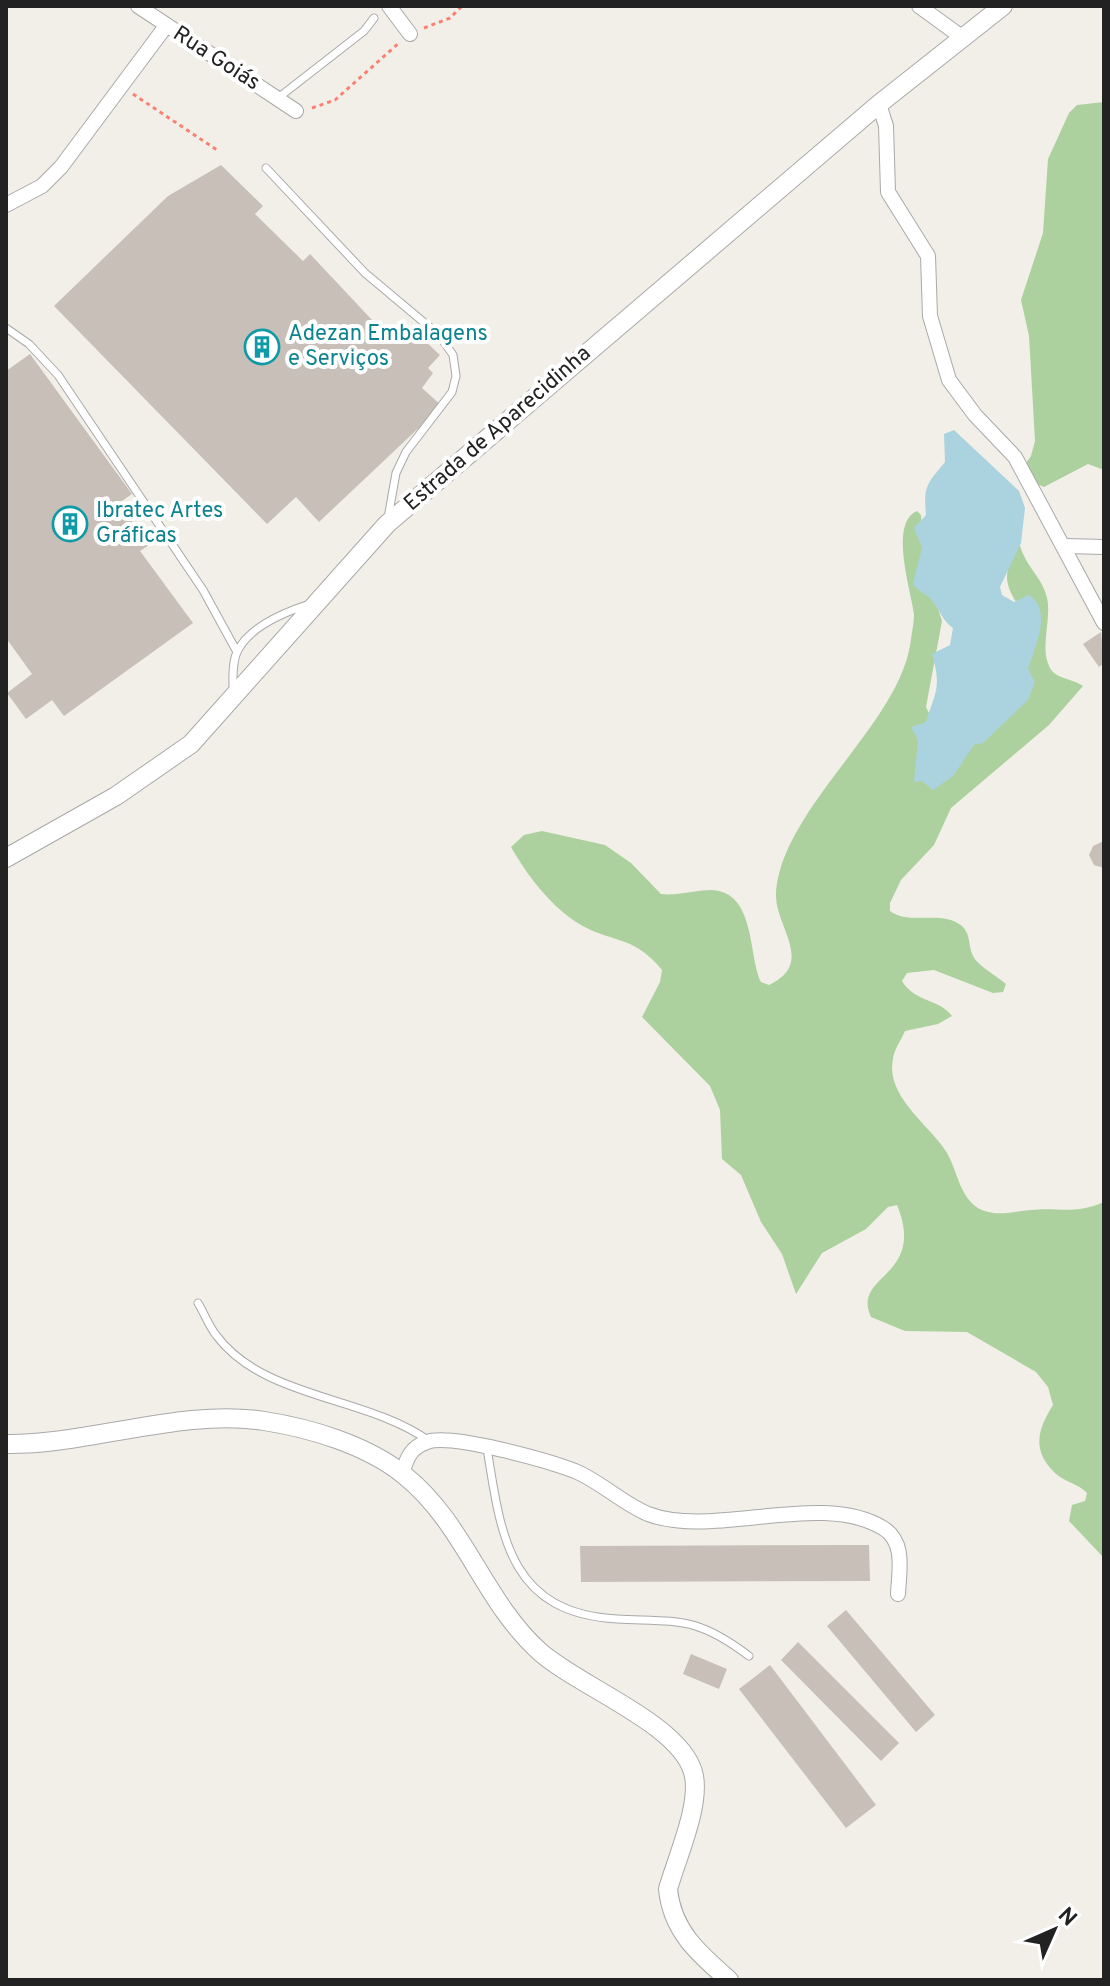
<svg xmlns="http://www.w3.org/2000/svg" width="1110" height="1986" font-family="Overpass,sans-serif">
	<rect width="100%" height="100%" fill="#f2efe9"/>
	<!-- forest -->
	<g fill="#add19e">
		<polygon points="1104,102 1104,470 1088,464 1044,487 1025,479 1021,470 1031,456 1035,441 1029,336 1021,300 1043,233 1048,159 1069,113 1077,105"/>
		<path d="M 917,511 L 921,515 L 924,563 L 942,621 L 926,707 L 940,735 L 1022,612 C 1002,580 1003,576 1019,542 C 1025,567 1042,576 1047,598 C 1052,620 1039,648 1050,668 C 1056,679 1074,679 1083,686 L 1049,725 L 951,808 L 934,845 L 901,880 L 890,903 L 890,911 C 910,926 942,909 962,926 C 971,934 968,946 973,956 C 978,966 997,976 1006,984 L 1003,992 L 993,993 L 934,970 L 907,973 L 902,981 C 914,1002 940,999 952,1016 L 938,1024 L 905,1031 C 901,1040 894,1050 893,1059 C 885,1097 931,1126 947,1153 C 958,1172 960,1200 982,1210 C 999,1217 1015,1211 1031,1210 C 1060,1207 1074,1215 1104,1202 L 1104,1558 L 1069,1521 L 1072,1505 L 1085,1501 L 1087,1493 C 1078,1483 1064,1482 1055,1473 C 1031,1450 1038,1429 1053,1405 L 1048,1387 L 1036,1372 L 967,1332 L 905,1331 L 871,1317 C 851,1274 927,1278 897,1205 L 888,1207 L 866,1229 L 822,1253 L 796,1294 L 782,1254 L 761,1222 L 741,1175 L 722,1159 L 720,1110 L 710,1086 L 642,1017 L 660,982 L 662,970 C 632,933 610,944 576,922 C 549,904 527,875 511,847 L 524,835 L 542,831 L 605,845 L 631,863 L 661,894 C 678,896 694,890 711,890 C 756,891 748,956 761,982 L 769,985 C 816,963 775,927 776,894 C 776,884 780,868 784,858 C 813,783 903,712 911,639 C 912,631 914,622 914,615 C 912,593 888,523 917,511 Z"/>
	</g>
	<!-- water -->
	<path fill="#aad3df" d="M 954,430 L 1019,491 L 1025,508 L 1021,543 L 1000,587 L 1002,595 L 1014,602 L 1029,595 C 1053,611 1035,646 1028,669 L 1035,682 L 1028,700 L 983,743 L 974,745 L 953,776 L 933,790 L 922,781 L 914,782 L 918,740 L 911,727 L 926,722 C 935,692 942,688 932,654 L 950,645 L 953,628 C 942,620 941,612 933,602 C 928,594 919,593 913,584 L 922,548 L 914,528 L 926,515 C 923,485 928,483 945,462 L 944,434 Z"/>
	<!-- building -->
	<g fill="#c7bfb8">
		<polygon points="221,165 263,206 255,214 303,261 310,254 389,338 407,324 440,355 428,368 433,373 422,388 442,406 319,522 296,497 267,524 54,306 168,196"/>
		<polygon points="30,354 132,494 119,503 149,545 140,551 193,623 64,716 52,700 26,719 7,693 32,674 6,638 6,371"/>
		<polygon points="1101,632 1104,663 1099,667 1083,644"/>
		<polygon points="1104,841 1104,868 1094,865 1089,855 1093,846"/>
		<polygon points="869,1545 870,1581 581,1582 580,1546"/>
		<polygon points="846,1610 935,1715 916,1732 827,1626"/>
		<polygon points="798,1642 899,1743 881,1761 781,1660"/>
		<polygon points="691,1654 727,1669 719,1689 683,1674"/>
		<polygon points="770,1665 876,1805 846,1828 739,1689"/>
	</g>
	<g fill="none" stroke-linecap="round" stroke-linejoin="round">
		<!-- service casing -->
		<g stroke="#a9a9a9" stroke-width="9">
			<g id="service">
				<polyline points="278,98 364,31 374,18"/>
				<polyline points="266,168 365,273 439,335 453,355 456,376 452,392 406,452 396,473 388,518"/>
				<polyline points="6,328 29,344 58,375 203,590 237,652"/>
				<path d="M 233,690 C 233,678 232,663 237,652 C 249,626 285,612 310,604"/>
				<path d="M 198,1303 C 204,1313 209,1326 216,1335 C 263,1399 367,1396 429,1441"/>
				<path d="M 487,1448 C 501,1536 509,1613 617,1619 C 679,1622 696,1616 749,1656"/>
			</g>
		</g>
		<!-- minor casing -->
		<g stroke="#a9a9a9" stroke-width="16">
			<g id="minor">
				<polyline points="138,6 296,111"/>
				<polyline points="389,6 410,34"/>
				<polyline points="919,6 963,38"/>
				<polyline points="879,104 886,126 888,192 928,256 930,316 949,380 975,415 1015,457 1104,623"/>
				<polyline points="6,205 42,186 61,167 166,26"/>
				<polyline points="1066,546 1104,547"/>
				<path d="M 402,1473 C 407,1458 411,1447 427,1442 C 451,1433 549,1461 575,1471 C 601,1482 622,1503 648,1514 C 714,1539 820,1490 883,1528 C 906,1542 899,1571 898,1594"/>
			</g>
		</g>
		<!-- tertiary casing -->
		<g stroke="#a9a9a9" stroke-width="20">
			<g id="tertiary">
				<polyline points="6,858 116,796 191,744 387,524 879,104 1003,6"/>
				<path d="M 6,1444 C 89,1445 183,1408 264,1421 C 310,1428 367,1445 404,1475 C 465,1524 483,1600 539,1651 C 579,1687 679,1723 693,1772 C 702,1803 677,1857 668,1889 C 672,1931 699,1954 729,1980"/>
			</g>
		</g>
		<!-- path -->
		<g stroke="#fa8072" stroke-width="3" stroke-dasharray="4 4" stroke-linecap="butt">
			<polyline points="424,28 450,18 462,6"/>
			<polyline points="133,94 217,150"/>
			<polyline points="312,108 335,100 400,42"/>
		</g>
		<!-- service -->
		<use href="#service" stroke="#fff" stroke-width="7"/>
		<!-- minor -->
		<use href="#minor" stroke="#fff" stroke-width="14"/>
		<!-- tertiary -->
		<use href="#tertiary" stroke="#fff" stroke-width="18"/>
	</g>
	<!-- icons -->
	<defs>
		<g id="building-ring" transform="scale(1.8)"><circle r="9.5" fill="#fff" stroke="#0f9aa8" stroke-width="1.5"/><path d="M-4-6H4V6H1V3H-1V6H-4ZM-2.5-4.3h1.7v1.8h-1.7ZM.8-4.3h1.7v1.8H.8ZM-2.5-1h1.7V.8h-1.7ZM.8-1h1.7V.8H.8Z" fill="#0f9aa8"/></g>
	</defs>
	<g fill-rule="evenodd">
		<use href="#building-ring" x="262" y="347"/>
		<use href="#building-ring" x="70" y="524"/>
	</g>
	<g text-anchor="middle" dominant-baseline="central" stroke-width="8" stroke-linejoin="round" paint-order="stroke">
		<!-- street labels -->
		<g font-size="22" fill="#222" stroke="#fff">
			<text transform="translate(216 59) rotate(33)">Rua Goiás</text>
			<text transform="translate(498 429) rotate(-41)">Estrada de Aparecidinha</text>
		</g>
		<!-- culture labels -->
		<g font-size="22" fill="#0d838f" stroke="#fff" text-anchor="start">
			<text x="288" y="334">Adezan Embalagens<tspan x="288" dy="25">e Serviços</tspan></text>
			<text x="96" y="511">Ibratec Artes<tspan x="96" dy="25">Gráficas</tspan></text>
		</g>
	</g>
	<!-- border -->
	<rect width="1110" height="1986" fill="none" stroke="#222222" stroke-width="16"/>
	<!-- north arrow -->
	<g transform="translate(1054 1930) rotate(45)" stroke="#ffffff" stroke-width="6" paint-order="stroke">
	<path d="M0-6L14 30L0 20L-14 30Z" fill="#222222"/>
	<text y="-12" font-size="22" font-weight="bold" text-anchor="middle" fill="#222222">N</text>
	</g>
</svg>
